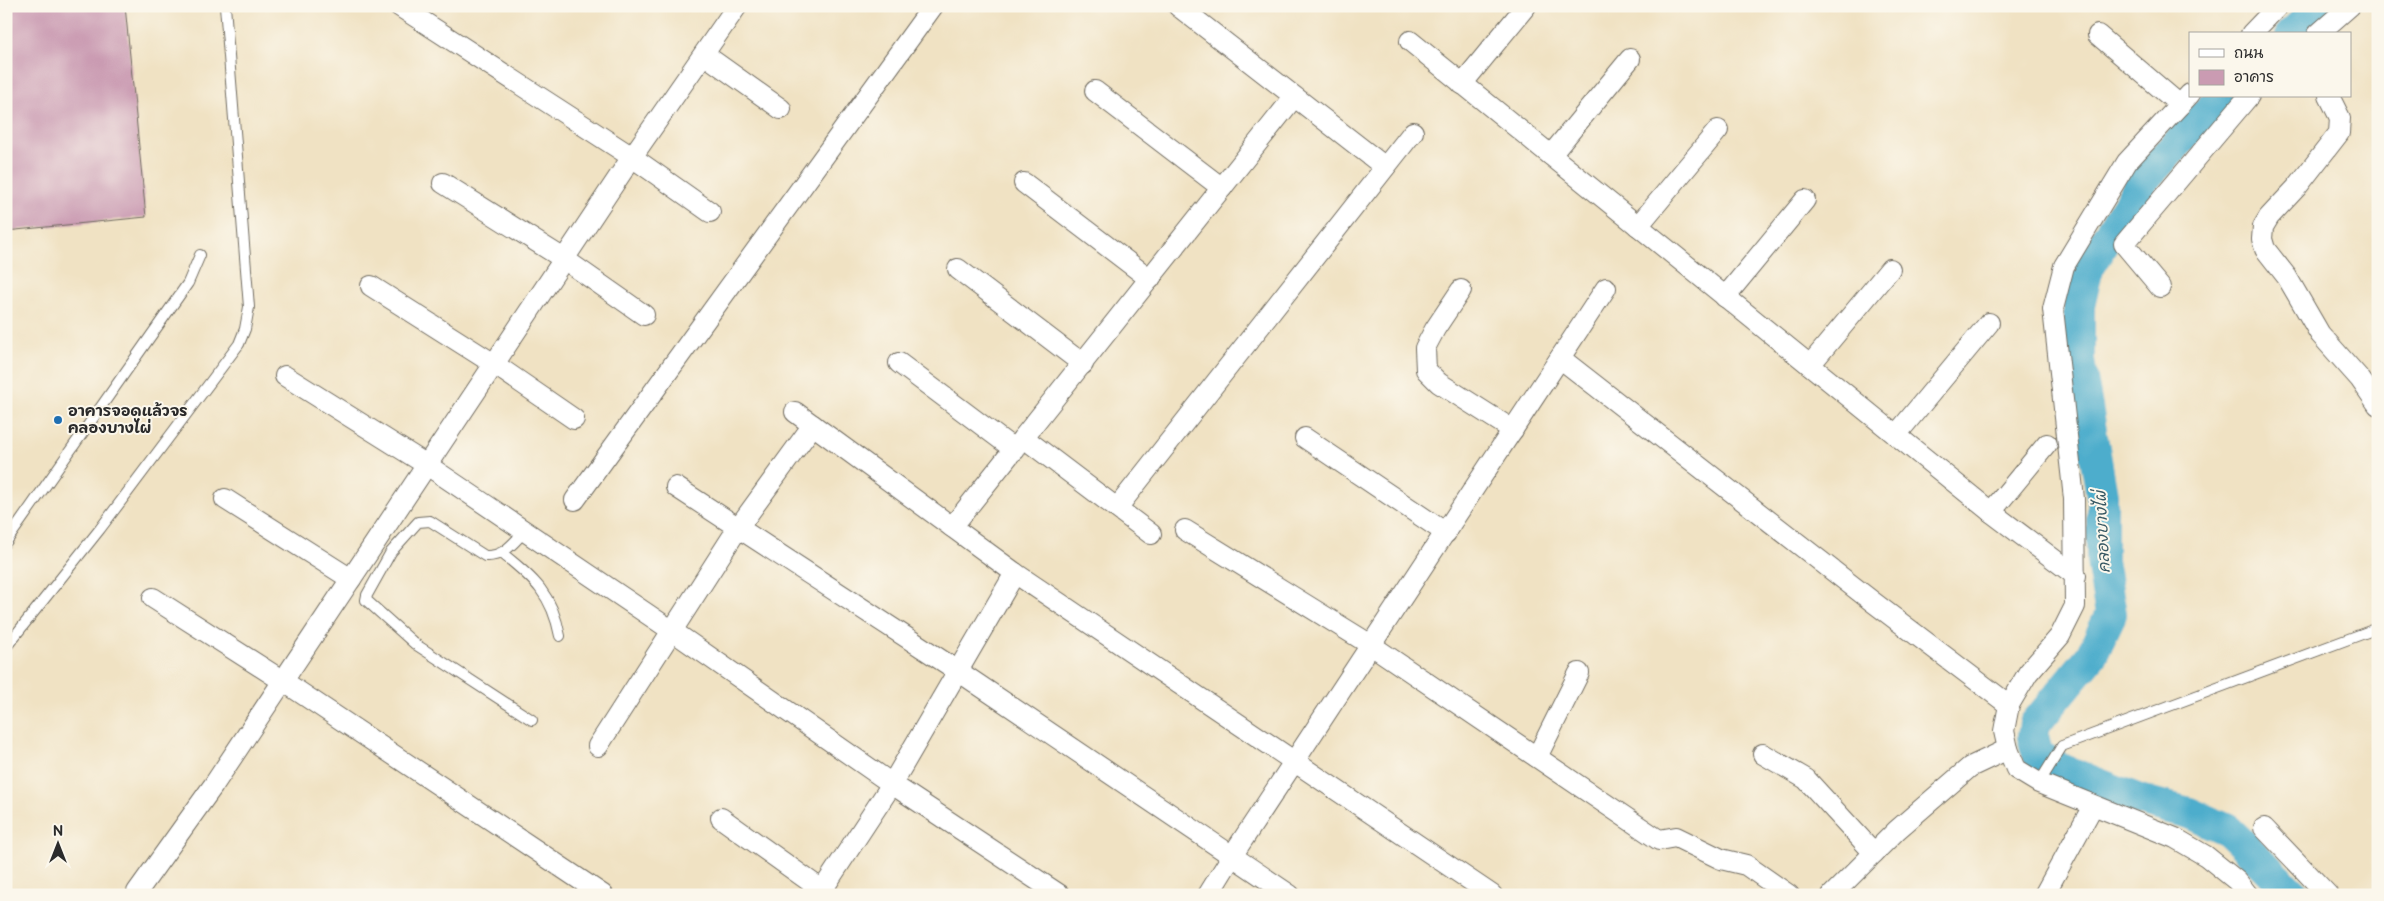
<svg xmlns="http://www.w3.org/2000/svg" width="2384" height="901" font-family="'Balsamiq Sans','Playpen Sans Thai',sans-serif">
	<rect width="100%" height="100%" fill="#fbf7ec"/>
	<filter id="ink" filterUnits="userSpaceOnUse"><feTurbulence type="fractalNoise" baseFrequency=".02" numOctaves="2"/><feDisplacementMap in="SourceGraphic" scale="10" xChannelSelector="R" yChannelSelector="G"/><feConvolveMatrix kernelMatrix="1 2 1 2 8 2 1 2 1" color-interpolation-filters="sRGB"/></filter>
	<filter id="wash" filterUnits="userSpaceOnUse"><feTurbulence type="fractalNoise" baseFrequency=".0096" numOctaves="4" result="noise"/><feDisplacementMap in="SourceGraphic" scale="20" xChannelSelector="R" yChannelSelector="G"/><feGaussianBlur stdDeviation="1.12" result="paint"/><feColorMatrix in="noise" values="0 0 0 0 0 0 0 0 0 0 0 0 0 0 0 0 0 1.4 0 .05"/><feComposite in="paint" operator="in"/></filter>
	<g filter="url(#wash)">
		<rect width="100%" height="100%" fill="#f0e2c3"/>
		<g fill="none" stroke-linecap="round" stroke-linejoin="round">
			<!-- river -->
			<g stroke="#4dadcc" stroke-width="32">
				<polyline points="2291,34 2322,6"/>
				<polyline points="2223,96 2202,117 2145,178 2088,267 2079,306 2079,361 2102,495 2102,561 2111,614 2091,656 2035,724 2033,737 2038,755 2063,770 2139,800 2189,813 2228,830 2295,895"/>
			</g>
		</g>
		<g id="blocks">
			<!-- building -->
			<polygon fill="#ca9bb2" points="6,6 125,6 146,217 6,231"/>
		</g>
	</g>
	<g filter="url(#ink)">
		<use href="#blocks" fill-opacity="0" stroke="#706b60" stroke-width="1"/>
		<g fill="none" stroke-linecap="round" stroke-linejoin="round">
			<!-- service casing -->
			<g stroke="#706b60" stroke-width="12">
				<g id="service">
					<path d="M 525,531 C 512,544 504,557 485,556 L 430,521 L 418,522 L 391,552 L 367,595 L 366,600 L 415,644 L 532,720"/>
					<polyline points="6,542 188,283 200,255"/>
					<path d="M 503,554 C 534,579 552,594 560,636"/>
					<polyline points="6,647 100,529 239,344 245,329 249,307 225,6"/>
					<polyline points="2039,783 2062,746 2378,628"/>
				</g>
			</g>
			<!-- minor casing -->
			<g stroke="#706b60" stroke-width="22">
				<g id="minor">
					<polyline points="399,6 632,157 710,212"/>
					<polyline points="1178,6 1385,167"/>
					<polyline points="2251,34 2278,6"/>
					<polyline points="2318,34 2350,6"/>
					<polyline points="2098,35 2180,105"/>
					<polyline points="1410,41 1991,512 2076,576"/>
					<polyline points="705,55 781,109"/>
					<polyline points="1462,84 1526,6"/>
					<polyline points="1095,91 1222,188"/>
					<polyline points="2190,94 2127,162 2064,266 2053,309 2074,499 2075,606 2060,636 2028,673 2009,705 2004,731 2008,749 2016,769 2039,783 2175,838 2206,856 2237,881 2248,895"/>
					<polyline points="2329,96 2340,118 2339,133 2297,187 2269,217 2263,227 2262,239 2265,249 2287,277 2320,334 2360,379 2378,405"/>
					<polyline points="1551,155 1630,59"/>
					<polyline points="443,183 564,259 644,315"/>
					<polyline points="1024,183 1150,279"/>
					<polyline points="1638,226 1718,130"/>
					<polyline points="958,269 1083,364"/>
					<polyline points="371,286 494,364 574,419"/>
					<polyline points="2160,287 2124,244 2249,96"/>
					<polyline points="1461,290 1435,329 1425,348 1426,370 1439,383 1513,430"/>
					<polyline points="1725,297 1805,200"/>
					<polyline points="1560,358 1873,602 2009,705"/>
					<polyline points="899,363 1015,450"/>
					<polyline points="1810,365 1890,269"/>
					<polyline points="285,376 427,465 671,630 892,784 1060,895"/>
					<polyline points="795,412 1015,573 1492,895"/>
					<polyline points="1896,435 1989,323"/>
					<polyline points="1024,438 1151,534"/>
					<polyline points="1305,438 1446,533"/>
					<polyline points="676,487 958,671 1290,895"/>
					<polyline points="225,499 351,579"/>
					<polyline points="575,500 933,6"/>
					<polyline points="1117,508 1413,132"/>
					<polyline points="1991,512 2047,444"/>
					<polyline points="952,527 1294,97"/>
					<polyline points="1185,530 1371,645 1659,840 1676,837 1721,859 1746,865 1789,895"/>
					<polyline points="153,598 283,681 603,895"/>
					<polyline points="598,746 738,528 813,425"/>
					<polyline points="1763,754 1806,779 1874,853"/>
					<polyline points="1537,757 1579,673"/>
					<polyline points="721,818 829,895"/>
					<polyline points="2264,828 2328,895"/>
					<polyline points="137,892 213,786 632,157 737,6"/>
					<polyline points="819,895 892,784 1015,573"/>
					<polyline points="1208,895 1232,856 1606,288"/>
					<polyline points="1832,895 1897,830 1970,767 2008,749"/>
					<polyline points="2044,895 2093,806"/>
				</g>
			</g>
			<!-- service -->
			<use href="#service" stroke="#fff" stroke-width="10"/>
			<!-- minor -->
			<use href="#minor" stroke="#fff" stroke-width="20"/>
		</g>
	</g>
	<!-- markers -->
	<circle fill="#1f6fb2" stroke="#fbf7ec" stroke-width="2" cx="58" cy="420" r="5"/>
	<g text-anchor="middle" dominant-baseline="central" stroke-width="4" stroke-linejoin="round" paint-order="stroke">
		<!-- poi labels -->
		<g font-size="15" font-weight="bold" fill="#2b2b2b" stroke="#fbf7ec" text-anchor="start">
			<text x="68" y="411">อาคารจอดแล้วจร<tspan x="68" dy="17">คลองบางไผ่</tspan></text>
		</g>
		<!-- water labels -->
		<g font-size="16" font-style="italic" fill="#375863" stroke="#fbf7ec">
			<text transform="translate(2103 532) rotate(-93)">คลองบางไผ่</text>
		</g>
	</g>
	<!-- margin -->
	<rect width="2384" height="901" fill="none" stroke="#fbf7ec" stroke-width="25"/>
	<!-- legend -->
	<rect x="2189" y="32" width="162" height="65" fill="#fbf7ec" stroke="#a8a59f"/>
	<rect x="2199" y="49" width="25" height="8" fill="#ffffff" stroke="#a8a59f"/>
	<text x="2234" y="58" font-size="15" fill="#2b2b2b">ถนน</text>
	<rect x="2199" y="70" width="25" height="15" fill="#ca9bb2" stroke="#a8a59f"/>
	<text x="2234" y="82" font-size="15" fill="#2b2b2b">อาคาร</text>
	<!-- north arrow -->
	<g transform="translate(58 844)" stroke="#fbf7ec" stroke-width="4" paint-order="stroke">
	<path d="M0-4L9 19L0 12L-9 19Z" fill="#2b2b2b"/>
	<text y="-8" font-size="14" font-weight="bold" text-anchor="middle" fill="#2b2b2b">N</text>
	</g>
</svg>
